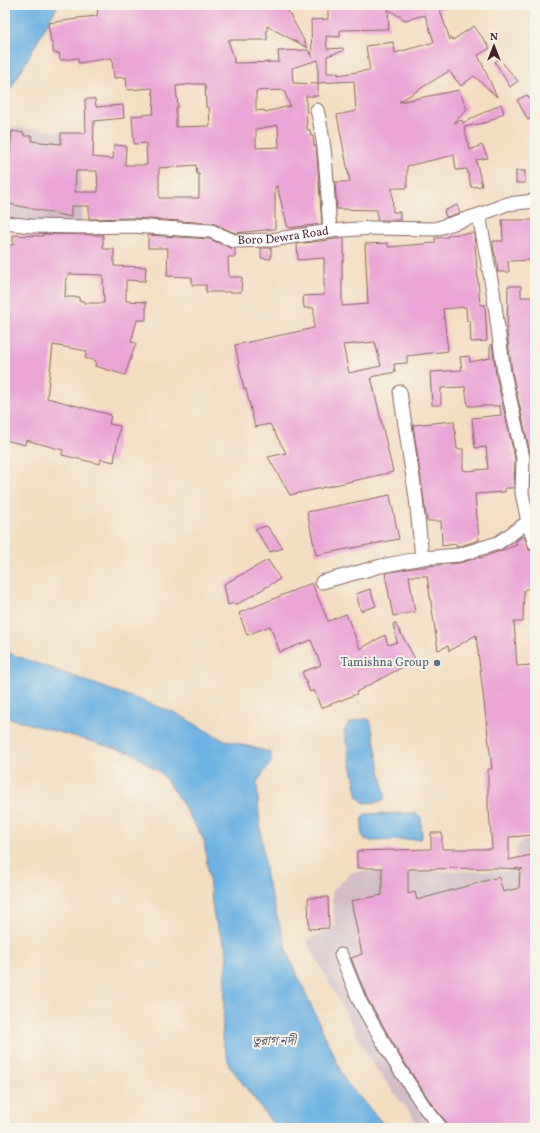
<svg xmlns="http://www.w3.org/2000/svg" width="540" height="1133" font-family="Vollkorn,'Noto Serif Bengali',serif">
	<rect width="100%" height="100%" fill="#f7f3e8"/>
	<filter id="ink" filterUnits="userSpaceOnUse"><feTurbulence type="fractalNoise" baseFrequency=".025" numOctaves="2"/><feDisplacementMap in="SourceGraphic" scale="8" xChannelSelector="R" yChannelSelector="G"/><feConvolveMatrix kernelMatrix="1 2 1 2 8 2 1 2 1" color-interpolation-filters="sRGB"/></filter>
	<filter id="wash" filterUnits="userSpaceOnUse"><feTurbulence type="fractalNoise" baseFrequency=".012" numOctaves="4" result="noise"/><feDisplacementMap in="SourceGraphic" scale="16" xChannelSelector="R" yChannelSelector="G"/><feGaussianBlur stdDeviation="0.9" result="paint"/><feColorMatrix in="noise" values="0 0 0 0 0 0 0 0 0 0 0 0 0 0 0 0 0 1.4 0 .05"/><feComposite in="paint" operator="in"/></filter>
	<g filter="url(#wash)">
		<rect width="100%" height="100%" fill="#f3dec1"/>
		<!-- industrial -->
		<g fill="#d2bdc6">
			<polygon points="5,126 80,133 82,227 5,219"/>
			<polygon points="535,838 535,1128 421,1128 373,1065 307,941 334,926 332,891 352,872 510,871 519,843"/>
		</g>
		<!-- water -->
		<g fill="#6db2e3" stroke="#5c6887">
			<polygon points="5,5 58,5 5,99"/>
			<polygon points="5,652 176,713 221,739 270,752 272,761 257,782 259,815 266,877 289,957 346,1082 387,1128 276,1128 229,1065 222,1039 227,951 214,918 204,840 178,797 161,773 132,753 5,717"/>
			<polygon points="364,719 369,719 371,723 385,795 384,799 379,802 364,803 358,797 344,731 349,723"/>
			<polygon points="415,813 419,815 421,818 422,837 420,839 371,841 365,839 362,835 362,818 366,814"/>
		</g>
		<g id="blocks">
			<!-- building -->
			<g fill="#eaa4d6" fill-rule="evenodd">
				<path d="M 98,5 L 288,5 L 288,11 L 308,48 L 267,26 L 267,40 L 228,40 L 234,59 L 234,63 L 279,62 L 278,51 L 308,50 L 312,58 L 311,20 L 328,19 L 328,5 L 449,5 L 449,8 L 440,10 L 450,40 L 452,38 L 453,40 L 474,26 L 490,48 L 478,55 L 497,97 L 474,76 L 461,86 L 449,71 L 399,102 L 459,90 L 467,109 L 454,123 L 462,120 L 463,123 L 501,104 L 504,113 L 488,122 L 464,127 L 470,150 L 482,145 L 488,158 L 476,160 L 482,186 L 471,187 L 467,169 L 456,170 L 454,155 L 407,166 L 407,188 L 392,188 L 393,212 L 400,212 L 400,220 L 377,220 L 377,210 L 337,209 L 335,182 L 350,182 L 337,115 L 356,111 L 354,81 L 318,83 L 318,60 L 292,68 L 293,83 L 318,84 L 318,96 L 306,96 L 307,130 L 310,130 L 311,136 L 313,136 L 314,146 L 316,146 L 317,156 L 322,224 L 288,228 L 277,186 L 275,187 L 275,229 L 235,233 L 212,223 L 132,218 L 89,219 L 89,206 L 71,206 L 71,217 L 5,203 L 5,161 L 9,161 L 12,131 L 24,133 L 24,136 L 32,136 L 32,141 L 61,144 L 61,133 L 86,133 L 85,99 L 95,99 L 96,107 L 123,105 L 124,118 L 94,121 L 93,157 L 113,159 L 114,145 L 126,146 L 125,165 L 147,165 L 146,143 L 134,144 L 132,116 L 153,114 L 154,95 L 153,95 L 152,88 L 127,90 L 126,77 L 114,78 L 112,58 L 78,63 L 78,58 L 60,60 L 59,53 L 53,53 L 53,43 L 51,43 L 48,23 L 77,19 L 77,18 L 97,16 ZM 388,9 L 405,20 L 425,15 L 434,42 L 395,53 L 393,42 L 366,46 L 370,70 L 338,75 L 338,73 L 327,73 L 327,56 L 343,51 L 343,48 L 327,49 L 326,36 L 340,37 L 340,30 L 389,29 ZM 194,84 L 205,84 L 206,107 L 209,107 L 210,126 L 176,127 L 176,107 L 178,107 L 176,86 ZM 284,90 L 290,106 L 265,112 L 264,110 L 256,111 L 256,91 ZM 278,125 L 279,147 L 256,148 L 256,129 ZM 196,165 L 197,174 L 199,174 L 199,198 L 159,198 L 159,168 ZM 76,171 L 97,171 L 98,192 L 75,192 Z"/>
				<polygon points="499,59 518,81 510,87 495,62"/>
				<polygon points="527,95 535,107 535,116 528,120 517,100"/>
				<rect x="516" y="171" width="9" height="12"/>
				<polygon points="457,205 460,213 446,217 444,211"/>
				<polygon points="502,220 535,220 535,260 508,261 509,272 498,272 496,256 495,256 493,245 493,241 503,241"/>
				<path d="M 474,233 L 480,305 L 485,305 L 487,341 L 471,342 L 470,321 L 467,321 L 466,307 L 443,309 L 448,351 L 407,356 L 407,363 L 394,364 L 395,372 L 371,377 L 393,472 L 290,495 L 268,457 L 286,453 L 270,424 L 255,427 L 246,389 L 244,389 L 235,345 L 314,328 L 314,308 L 304,308 L 303,296 L 324,295 L 324,258 L 298,260 L 297,244 L 344,238 L 344,261 L 342,261 L 342,306 L 368,304 L 365,244 L 388,243 L 388,247 L 435,243 L 435,238 L 448,237 L 448,235 ZM 375,342 L 381,366 L 349,373 L 343,345 Z"/>
				<path d="M 43,234 L 103,235 L 103,249 L 114,249 L 114,266 L 146,267 L 145,281 L 126,280 L 126,301 L 146,302 L 146,320 L 137,320 L 131,342 L 136,343 L 125,375 L 95,366 L 96,361 L 85,358 L 87,351 L 53,345 L 47,398 L 111,415 L 109,424 L 120,426 L 114,462 L 101,459 L 100,464 L 62,455 L 63,450 L 26,440 L 25,445 L 5,440 L 5,245 L 13,245 L 13,235 L 43,236 ZM 68,274 L 103,275 L 104,303 L 84,303 L 84,301 L 79,301 L 79,297 L 65,297 L 66,278 L 67,278 Z"/>
				<polygon points="148,235 209,239 231,248 235,249 235,257 228,257 229,277 242,277 241,292 206,292 206,285 192,285 192,277 167,276 168,248 148,248"/>
				<polygon points="261,248 271,248 271,259 261,258"/>
				<polygon points="508,286 521,286 521,297 535,297 535,452 530,453 512,372 507,333"/>
				<polygon points="492,344 496,375 515,459 514,488 505,488 505,492 475,494 479,540 457,547 456,547 456,544 442,546 441,521 427,521 413,425 454,421 457,449 463,449 463,470 466,470 466,471 488,469 486,447 475,448 472,418 501,415 500,406 468,406 465,387 441,388 441,405 432,405 430,372 462,370 460,357 469,356 470,362 490,358 490,345"/>
				<polygon points="535,473 535,486 530,487 531,474"/>
				<polygon points="390,495 399,539 316,555 307,512"/>
				<polygon points="267,526 283,548 270,552 255,529"/>
				<path d="M 524,536 L 529,550 L 535,552 L 535,586 L 524,590 L 523,622 L 514,622 L 517,666 L 535,665 L 535,835 L 509,837 L 509,860 L 535,854 L 535,1128 L 449,1128 L 447,1123 L 431,1103 L 401,1057 L 367,998 L 351,958 L 362,954 L 351,901 L 382,895 L 382,868 L 357,868 L 357,851 L 431,849 L 431,833 L 442,833 L 442,849 L 492,849 L 489,810 L 488,810 L 488,769 L 492,769 L 476,635 L 449,651 L 448,646 L 438,650 L 427,576 L 409,576 L 415,612 L 393,616 L 385,573 L 418,567 L 426,567 L 426,566 L 460,563 L 480,557 L 480,558 L 517,545 L 515,541 ZM 497,868 L 523,869 L 520,870 L 519,888 L 503,892 L 499,877 L 417,900 L 415,892 L 408,894 L 408,869 Z"/>
				<polygon points="268,560 280,579 236,605 235,603 228,605 224,584"/>
				<polygon points="312,583 328,621 346,614 360,649 385,635 388,645 397,642 393,624 395,623 414,657 414,661 356,692 357,694 321,708 314,690 310,692 302,672 321,665 311,640 280,652 270,626 247,635 239,613"/>
				<polygon points="370,589 376,606 361,611 356,594"/>
				<polygon points="328,897 329,928 309,929 308,898"/>
			</g>
		</g>
	</g>
	<g filter="url(#ink)">
		<use href="#blocks" fill-opacity="0" stroke="#856260" stroke-width="1"/>
		<g fill="none" stroke-linecap="round" stroke-linejoin="round">
			<!-- street casing -->
			<g stroke="#856260" stroke-width="15">
				<g id="street">
					<path d="M 317,110 C 327,149 327,191 330,231"/>
					<polyline points="479,215 493,291 504,373 523,458 522,493 528,522 535,544"/>
					<path id="s1" d="M 5,223 L 32,226 L 78,227 L 132,226 L 211,231 L 234,241 L 271,240 L 330,231 L 372,228 L 435,229 L 479,215 L 507,204 L 535,201"/>
					<polyline points="400,392 416,498 422,558"/>
					<polyline points="322,582 381,566 422,558 459,555 498,543 528,522 534,522"/>
					<polyline points="341,955 360,1002 394,1061 425,1108 441,1128"/>
				</g>
			</g>
			<!-- street -->
			<use href="#street" stroke="#fff" stroke-width="13"/>
		</g>
	</g>
	<!-- markers -->
	<circle fill="#5c6f8a" stroke="#f7f3e8" stroke-width="1.5" cx="437" cy="663" r="4"/>
	<g text-anchor="middle" dominant-baseline="central" stroke-width="4" stroke-linejoin="round" paint-order="stroke">
		<!-- street labels -->
		<g font-size="12" fill="#4a1f2b" stroke="#f7f3e8">
			<text stroke="none"><textPath href="#s1" startOffset="281">Boro Dewra Road</textPath></text>
		</g>
		<!-- service labels -->
		<g font-size="12" fill="#4e5e75" stroke="#f7f3e8" text-anchor="end">
			<text x="429" y="663">Tamishna Group</text>
		</g>
		<!-- water labels -->
		<g font-size="13" font-style="italic" fill="#56526b" stroke="#f7f3e8">
			<text x="274" y="1042">তুরাগ নদী</text>
		</g>
	</g>
	<!-- margin -->
	<rect width="540" height="1133" fill="none" stroke="#f7f3e8" stroke-width="20"/>
	<!-- north arrow -->
	<g transform="translate(494 46)" stroke="#f7f3e8" stroke-width="3" paint-order="stroke">
	<path d="M0-3L7 15L0 10L-7 15Z" fill="#4a1f2b"/>
	<text y="-6" font-size="11" font-weight="bold" text-anchor="middle" fill="#4a1f2b">N</text>
	</g>
</svg>
